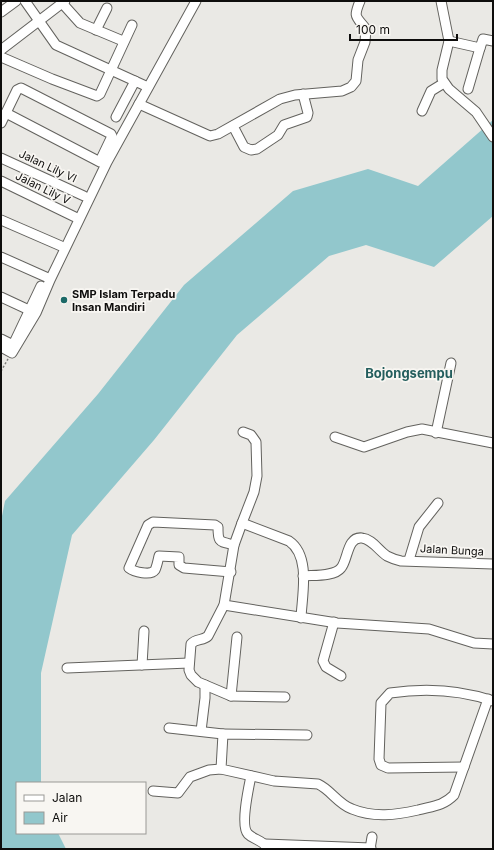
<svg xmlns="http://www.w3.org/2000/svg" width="494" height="850" font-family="Inter,sans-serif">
	<rect width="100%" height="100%" fill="#eae9e5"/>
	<!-- water -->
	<polygon fill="#92c7cc" points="493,120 493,216 434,267 366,245 329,256 237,335 154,440 72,535 41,673 41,783 17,783 17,833 58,833 66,849 1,849 1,521 5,501 98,394 184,285 293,191 368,169 418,186"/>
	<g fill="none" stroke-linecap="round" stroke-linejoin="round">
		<!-- minor casing -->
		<g stroke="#63625e" stroke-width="11">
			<g id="minor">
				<polyline points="25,1 56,45 148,87"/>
				<polyline points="441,1 449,41 442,70 442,79 449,89 476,112 493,137"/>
				<polyline points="62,3 80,23 123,41"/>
				<polyline points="1,12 16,1"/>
				<polyline points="96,30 107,8"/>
				<polyline points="449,41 480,48 483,39 493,41"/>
				<polyline points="1,50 65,1"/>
				<polyline points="1,57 52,79 97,96 100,94 132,25"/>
				<polyline points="468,89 480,48"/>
				<path d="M 139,104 L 210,136 L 218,134 L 280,99 L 295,95 L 342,91 L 351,87 L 356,81 L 358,60 L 365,42 L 366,29 C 356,16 353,18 360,1"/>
				<polyline points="422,111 431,91 444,83"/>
				<polyline points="6,113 100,162"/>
				<polyline points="116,117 135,81"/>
				<polyline points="1,123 17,90 21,88 111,134 112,136 101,159"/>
				<polyline points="233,126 244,147 251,150 257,149 278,135 284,125 307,117 308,113 303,94"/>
				<polyline points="1,158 84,196"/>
				<polyline points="1,181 75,217"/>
				<polyline points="1,220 61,246"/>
				<polyline points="1,257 46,277"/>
				<polyline points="1,297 29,310"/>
				<polyline points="1,339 13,345 41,286"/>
				<polyline points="1,347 12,353 36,313 50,280 107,162 196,1"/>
				<path d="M 243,432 L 251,435 L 256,442 L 257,476 L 254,492 L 242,523 L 289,541 C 311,556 302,595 301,618"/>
				<polyline points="436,433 451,363"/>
				<polyline points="335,437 364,447 407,432 422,429 493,443"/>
				<path d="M 242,523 L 234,545 L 224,605 L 208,636 C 203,641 196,638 191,644 L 189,670 L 191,675 L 198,682 L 231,696 L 285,697"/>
				<polyline points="409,560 419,527 438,503"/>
				<path d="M 231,572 L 184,568 L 179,565 L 179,557 L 159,556 C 158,560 157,566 155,570 C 151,576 134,572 129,568 L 148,525 L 153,522 L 215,525 L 218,527 C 218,543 219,541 234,545"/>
				<path d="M 303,576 C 313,575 334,577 341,568 C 348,560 347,536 362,538 C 372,539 378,550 387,556 C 391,558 396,560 401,561 L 493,564"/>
				<polyline points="224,605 337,623 429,629 474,643 493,644"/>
				<polyline points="334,622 323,661 326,667 341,676"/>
				<polyline points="142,665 144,631"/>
				<polyline points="67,668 189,663"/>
				<polyline points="231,696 237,637"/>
				<polyline points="169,728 223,734"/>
				<polyline points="201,731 205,698 205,685"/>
				<path d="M 307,735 L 223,734 L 221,769 L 274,781 L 318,784 C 331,790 338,804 352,809 C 374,818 396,815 418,810 C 433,806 443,806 454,795 L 488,699"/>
				<path d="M 464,767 L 388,768 L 381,765 L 379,759 L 381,703 L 390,693 C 424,688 461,690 493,701"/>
				<path d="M 251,776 C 249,786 240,826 248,834 C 254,840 263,840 267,848"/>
				<polyline points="153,791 178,793 190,777 209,770 221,769"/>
				<polyline points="265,844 371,848"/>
				<polyline points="370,849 372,837"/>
			</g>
		</g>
		<!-- path -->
		<polyline stroke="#7e7d7a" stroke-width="1.5" stroke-dasharray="2 2" stroke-linecap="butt" points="1,371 8,359"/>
		<!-- minor -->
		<use href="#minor" stroke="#fff" stroke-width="9"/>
	</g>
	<!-- markers -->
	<circle fill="#1c6967" stroke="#f8f6f2" stroke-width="1.5" cx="64" cy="300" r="4"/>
	<g text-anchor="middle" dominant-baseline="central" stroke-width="3.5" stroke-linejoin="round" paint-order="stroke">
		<!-- street labels -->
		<g font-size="11" fill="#0e0d0c" stroke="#f8f6f2">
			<text transform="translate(48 166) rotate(25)">Jalan Lily VI</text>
			<text transform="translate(43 188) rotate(26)">Jalan Lily V</text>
			<text transform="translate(452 550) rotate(3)">Jalan Bunga</text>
		</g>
		<!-- poi labels -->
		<g font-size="11" font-weight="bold" fill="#0e0d0c" stroke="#f8f6f2" text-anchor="start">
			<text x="72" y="294">SMP Islam Terpadu<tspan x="72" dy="13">Insan Mandiri</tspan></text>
		</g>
		<!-- quarter labels -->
		<g font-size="13" font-weight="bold" fill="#245e5d" stroke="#f8f6f2">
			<text x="409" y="373">Bojongsempu</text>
		</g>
	</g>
	<!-- border -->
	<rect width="494" height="850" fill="none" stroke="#0e0d0c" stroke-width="4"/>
	<!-- legend -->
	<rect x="16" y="782" width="130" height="52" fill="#f8f6f2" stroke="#9a9996"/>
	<rect x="24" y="795" width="20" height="6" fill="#ffffff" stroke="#9a9996"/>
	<text x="52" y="802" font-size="12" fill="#0e0d0c">Jalan</text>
	<rect x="24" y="812" width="20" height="12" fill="#92c7cc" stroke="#9a9996"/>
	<text x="52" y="822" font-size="12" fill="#0e0d0c">Air</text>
	<!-- scale -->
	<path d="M350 34v6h107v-6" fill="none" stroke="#0e0d0c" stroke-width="2"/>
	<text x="356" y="34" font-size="12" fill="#0e0d0c" stroke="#f8f6f2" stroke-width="3" paint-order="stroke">100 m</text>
</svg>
